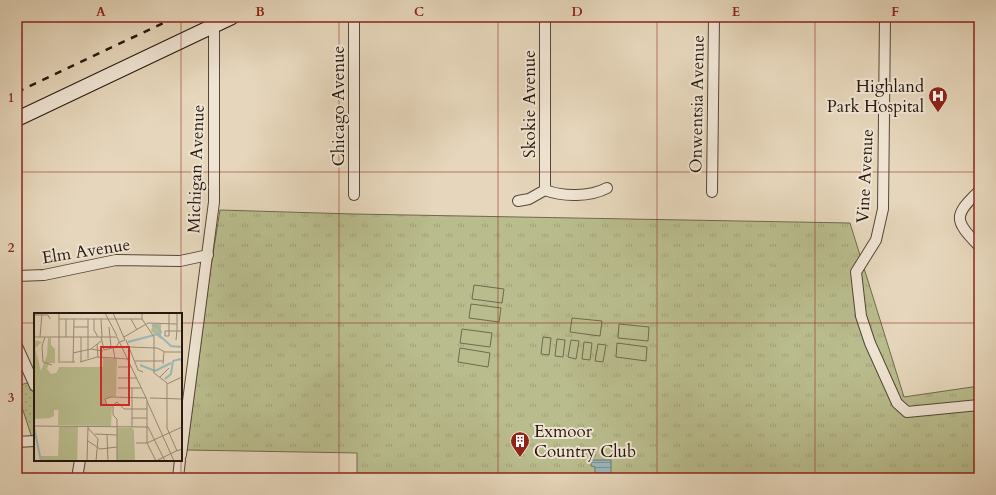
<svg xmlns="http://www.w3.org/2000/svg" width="996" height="495" font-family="Cardo,serif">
	<defs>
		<pattern id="grass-tufts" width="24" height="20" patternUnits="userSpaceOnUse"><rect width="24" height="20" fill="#b9bc8d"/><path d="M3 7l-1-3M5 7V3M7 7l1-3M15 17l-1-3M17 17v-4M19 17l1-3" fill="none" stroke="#9fa178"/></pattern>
		<pattern id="park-dots" width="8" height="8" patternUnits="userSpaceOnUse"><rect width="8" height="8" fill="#b9bc8d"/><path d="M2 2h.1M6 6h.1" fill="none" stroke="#9fa178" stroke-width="1.8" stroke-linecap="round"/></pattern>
		<pattern id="water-rules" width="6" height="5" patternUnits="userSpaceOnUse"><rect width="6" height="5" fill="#99b7b9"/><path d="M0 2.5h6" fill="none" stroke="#7d9495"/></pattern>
	</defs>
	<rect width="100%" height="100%" fill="#e6d6bb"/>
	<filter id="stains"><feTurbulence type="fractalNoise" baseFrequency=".005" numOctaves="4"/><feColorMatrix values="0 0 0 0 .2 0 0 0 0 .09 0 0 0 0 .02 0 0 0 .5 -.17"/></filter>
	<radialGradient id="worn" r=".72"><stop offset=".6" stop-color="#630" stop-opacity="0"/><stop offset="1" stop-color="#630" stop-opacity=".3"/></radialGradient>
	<!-- grass -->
	<polygon fill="url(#grass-tufts)" stroke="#706a4e" points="220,210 353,214 850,223 904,397 979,386 979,478 357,478 357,453 187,450 210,273"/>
	<!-- park -->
	<polygon fill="url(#park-dots)" stroke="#706a4e" points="30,382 35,397 35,438 32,438 17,392 17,386"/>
	<!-- garden -->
	<g fill="#b9bc8d" stroke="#706a4e">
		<polygon points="474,285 504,289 502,303 472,299"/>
		<polygon points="471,304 501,308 499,322 469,318"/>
		<polygon points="572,318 602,321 600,336 570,332"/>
		<polygon points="619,324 649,327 648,341 618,338"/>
		<polygon points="462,329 492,333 490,347 460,343"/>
		<polygon points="543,337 551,338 549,355 541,354"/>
		<polygon points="557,339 565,340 563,357 555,356"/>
		<polygon points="571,340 579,341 576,359 568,357"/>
		<polygon points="584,342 592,343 590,360 582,359"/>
		<polygon points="617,343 647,347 646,361 616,357"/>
		<polygon points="598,344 606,345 603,362 595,361"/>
		<polygon points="460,348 490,353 488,367 458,362"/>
	</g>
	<!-- water -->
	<polygon fill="url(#water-rules)" stroke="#6b7775" points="591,460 611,460 611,478 595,478 595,467 591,466"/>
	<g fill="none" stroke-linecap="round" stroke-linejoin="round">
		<!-- street casing -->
		<g stroke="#564739" stroke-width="12">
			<g id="street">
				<polyline points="545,17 545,190"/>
				<polyline points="885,17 883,209 876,240 856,272 861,316 870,343 897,403 907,412 979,405"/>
				<path d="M 545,190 C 563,197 590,197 607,188"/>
				<path d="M 979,191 C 953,216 954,220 979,246"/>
				<polyline points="712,192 714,17"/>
				<polyline points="354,195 354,17"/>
				<polyline points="518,201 529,199 545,190"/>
				<polyline points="17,276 44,275 116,260 180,261 208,255"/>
				<polyline points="17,346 35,386"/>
				<polyline points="17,442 35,441"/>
				<polyline points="181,455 214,202 214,25"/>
				<polyline points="77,478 80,460"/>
				<polyline points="178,478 180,460"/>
			</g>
		</g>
		<!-- secondary casing -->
		<g stroke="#26170e" stroke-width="16">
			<polyline id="secondary" points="17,119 232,17"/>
		</g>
		<!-- street -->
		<use href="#street" stroke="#efe4d3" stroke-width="10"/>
		<!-- secondary -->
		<use href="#secondary" stroke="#efe4d3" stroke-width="14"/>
		<!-- rail -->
		<polyline stroke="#26170e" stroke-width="2.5" stroke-dasharray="7 7" stroke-linecap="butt" points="17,92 176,17"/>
	</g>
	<!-- grid -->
	<path fill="none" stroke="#8f2418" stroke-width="1" stroke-opacity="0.55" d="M 181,17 L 181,314M 339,17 L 339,478M 498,17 L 498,478M 657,17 L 657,478M 815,17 L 815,478M 17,172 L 979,172M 17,323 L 35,323M 181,323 L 979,323M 181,460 L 181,478"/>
	<!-- icons -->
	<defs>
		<g id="hospital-pin" transform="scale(1)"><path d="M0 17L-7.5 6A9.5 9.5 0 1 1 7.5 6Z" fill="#8f2418" stroke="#efe4d3"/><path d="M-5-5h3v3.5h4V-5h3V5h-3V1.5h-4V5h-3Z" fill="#fff"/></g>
		<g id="building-pin" transform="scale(1)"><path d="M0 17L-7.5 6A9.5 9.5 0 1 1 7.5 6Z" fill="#8f2418" stroke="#efe4d3"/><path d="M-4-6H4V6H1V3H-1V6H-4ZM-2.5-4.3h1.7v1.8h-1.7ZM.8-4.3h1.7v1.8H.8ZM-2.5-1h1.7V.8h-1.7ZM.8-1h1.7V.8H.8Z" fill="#fff"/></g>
	</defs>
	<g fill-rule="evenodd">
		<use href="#hospital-pin" x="938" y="96"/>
		<use href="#building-pin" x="520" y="441"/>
	</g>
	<g text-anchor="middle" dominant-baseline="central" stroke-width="4" stroke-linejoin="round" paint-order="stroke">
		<!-- poi labels -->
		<g font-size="17" fill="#26170e" stroke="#efe4d3" text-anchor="end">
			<text x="924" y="86">Highland<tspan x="924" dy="20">Park Hospital</tspan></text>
			<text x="534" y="431" text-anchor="start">Exmoor<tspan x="534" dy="20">Country Club</tspan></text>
		</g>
		<!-- street labels -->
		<g font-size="17" fill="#26170e" stroke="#efe4d3">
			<text transform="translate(529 104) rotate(-90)">Skokie Avenue</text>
			<text transform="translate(697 104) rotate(-89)">Onwentsia Avenue</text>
			<text transform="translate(338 106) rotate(-90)">Chicago Avenue</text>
			<text transform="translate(196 169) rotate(-88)">Michigan Avenue</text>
			<text transform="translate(865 176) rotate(-87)">Vine Avenue</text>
			<text transform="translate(86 251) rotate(-9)">Elm Avenue</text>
		</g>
	</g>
	<!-- overview -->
	<g transform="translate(34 313)">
		<rect width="148" height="148" fill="#e6d6bb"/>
		<path d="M 69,45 L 83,46 L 82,83 L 72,86 L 73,91 L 78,92 L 77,113 L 24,112 L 25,54 L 69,54 Z" fill="#b9bc8d"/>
		<path d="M 25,55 L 25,86 L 17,86 L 17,61 L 22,60 Z" fill="#b9bc8d"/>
		<path d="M 119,11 L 127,11 L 127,26 L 117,18 ZM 14,25 L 17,25 L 17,32 L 21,36 L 21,50 L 15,50 L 13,56 L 17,61 L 17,85 L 25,86 L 25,97 L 20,97 L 20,103 L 16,105 L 0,106 L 0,27 L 8,29 L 1,35 L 7,58 L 13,42 ZM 83,115 L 98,115 L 100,118 L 101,148 L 83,148 ZM 7,143 L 24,143 L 25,147 L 40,148 L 8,148 Z" fill="#b9bc8d"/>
		<path d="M 25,114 L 44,114 L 43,148 L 24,147 Z" fill="#b9bc8d"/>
		<path fill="none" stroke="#99b7b9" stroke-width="2" d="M 118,12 L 124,14 L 127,19 L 125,22M 94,29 L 124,21 L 137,33 L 148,34M 106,52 L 121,58 L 137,50M 131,66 L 137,61 L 139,48 L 146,46 L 148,48M 0,114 L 7,148"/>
		<path fill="none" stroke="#998a76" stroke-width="1" d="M 25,0 L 25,50M 71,0 L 83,23M 79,0 L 91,27 L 86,29M 108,0 L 108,6 L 120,24 L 120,60 L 133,70 L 133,115 L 143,138M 143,0 L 143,18 L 148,18M 0,2 L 14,2 L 16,6M 25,6 L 108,6M 60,6 L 60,17 L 64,24M 67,6 L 68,24M 97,6 L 103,17M 40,14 L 54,14M 75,14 L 77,34M 135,18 L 143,18 L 142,27M 135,23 L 135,0M 135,23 L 131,23 L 131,18 L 135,18M 0,24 L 83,24 L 113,87 L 113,130 L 122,148M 6,24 L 8,0M 11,24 L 8,33 L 9,49 L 18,52M 32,24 L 32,6M 67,24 L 70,37 L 82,34 L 85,29M 90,24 L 114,10 L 143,11M 92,27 L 104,57 L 109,59M 63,31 L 64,44M 79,34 L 81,46M 95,34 L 123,35 L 131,39 L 148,39M 57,36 L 67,28M 39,40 L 57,36 L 69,38M 54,45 L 54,6M 101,48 L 129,48M 26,49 L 41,49M 39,49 L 40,6M 46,49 L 63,44 L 94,46M 47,49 L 47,24M 129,51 L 130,38M 84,54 L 97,54M 126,64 L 135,55M 84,65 L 103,65M 133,71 L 148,64M 84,75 L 107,75M 116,85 L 148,86M 113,88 L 140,148M 73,92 L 71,86 L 77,84 L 113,85M 98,105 L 113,105M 0,113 L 114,114 L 131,148M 98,114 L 98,75M 54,115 L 64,126 L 62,148M 61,121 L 83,122M 73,122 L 74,148M 54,128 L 66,136 L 83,134M 102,130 L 113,130 L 148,114M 143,138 L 148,136 L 148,112M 53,148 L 54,114M 83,148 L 83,106 L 79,102 L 79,92 L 83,89 L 90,96 L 113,96M 122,148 L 144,137"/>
		<path fill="#d62828" fill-opacity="0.15" stroke="#d62828" stroke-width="2" d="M 67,34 L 95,34 L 95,92 L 67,92 Z"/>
		<rect width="148" height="148" fill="none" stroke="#26170e" stroke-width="2"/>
	</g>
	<!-- margin -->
	<rect width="996" height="495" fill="none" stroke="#e6d6bb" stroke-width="44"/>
	<rect x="22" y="22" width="952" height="451" fill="none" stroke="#8f2418" stroke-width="1.5"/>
	<g font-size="13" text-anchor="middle" font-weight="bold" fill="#8f2418">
		<text x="101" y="16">A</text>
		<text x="260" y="16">B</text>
		<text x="419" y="16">C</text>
		<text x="577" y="16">D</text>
		<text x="736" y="16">E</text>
		<text x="895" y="16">F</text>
		<text x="11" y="102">1</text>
		<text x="11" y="252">2</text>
		<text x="11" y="402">3</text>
	</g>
	<rect width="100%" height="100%" filter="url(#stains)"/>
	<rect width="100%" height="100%" fill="url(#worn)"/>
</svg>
